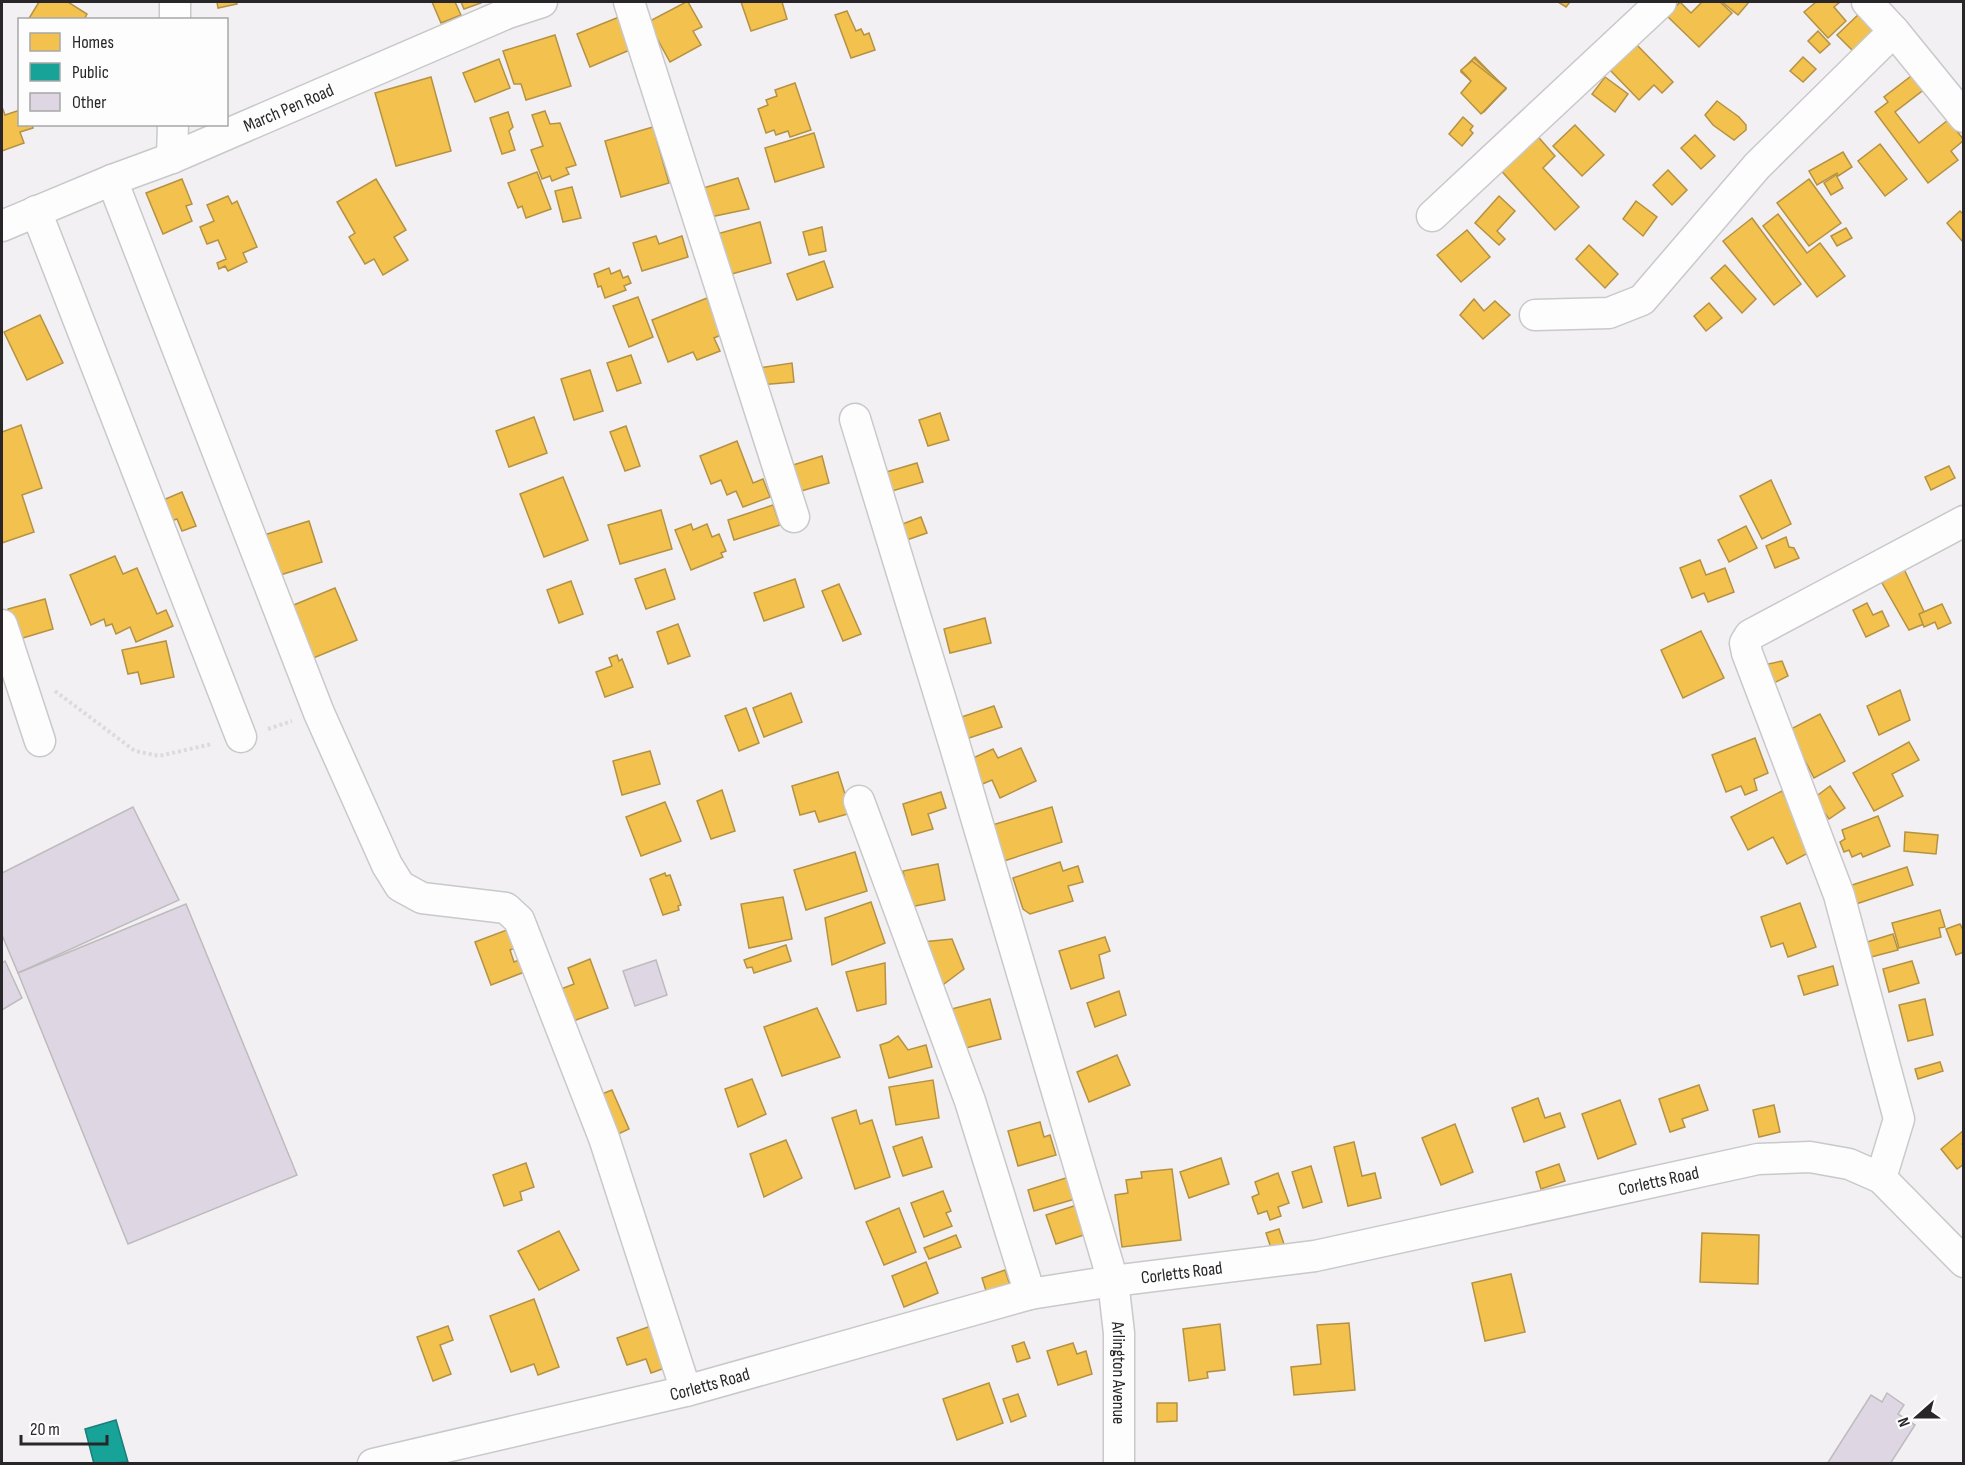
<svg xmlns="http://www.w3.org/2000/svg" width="1965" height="1465" font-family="'Sofia Sans Condensed',sans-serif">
	<rect width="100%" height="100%" fill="#f2f0f3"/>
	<!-- homes -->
	<g fill="#f2c14e" stroke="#b59243" stroke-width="1.5">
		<polygon points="39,2 68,2 87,14 84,20 28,20"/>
		<polygon points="217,2 236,2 237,4 218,8"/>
		<polygon points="432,2 455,2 461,15 441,23"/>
		<polygon points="461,2 481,2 481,3 464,9"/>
		<polygon points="686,2 688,2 702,27 693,31 701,45 670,62 648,22"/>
		<polygon points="741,2 782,2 787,19 751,31"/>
		<polygon points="1558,2 1570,2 1566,7"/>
		<polygon points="1680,2 1691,13 1702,2 1720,2 1732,13 1699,47 1667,16"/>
		<polygon points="1722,2 1749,2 1738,15"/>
		<polygon points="1816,2 1840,2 1834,7 1846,21 1828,38 1804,12"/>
		<polygon points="847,11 856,31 861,29 864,35 869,33 875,50 851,58 835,15"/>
		<polygon points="1861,12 1879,30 1856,54 1837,35"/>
		<polygon points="619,17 632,49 590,67 577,34"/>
		<polygon points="1818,31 1830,44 1820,53 1808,41"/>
		<polygon points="555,35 571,86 526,100 521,84 514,84 503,51"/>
		<polygon points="1636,44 1673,82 1662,93 1654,85 1639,100 1610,70"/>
		<polygon points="1475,57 1506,89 1482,113 1462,93 1473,83 1461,71"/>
		<polygon points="1803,57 1816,69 1803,82 1790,71"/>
		<polygon points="1474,58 1506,88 1484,112 1469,97 1478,87 1461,72"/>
		<polygon points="499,59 510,88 475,102 463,73"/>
		<polygon points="1472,61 1506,88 1481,114 1461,93 1471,81 1461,70"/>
		<polygon points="1915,73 1926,88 1895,112 1919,143 1948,120 1964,140 1951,151 1958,160 1928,183 1875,112 1888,102 1884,97"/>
		<polygon points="431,77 451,151 396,166 375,93"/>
		<polygon points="1605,77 1628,94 1615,112 1592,94"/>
		<polygon points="795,83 811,130 790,137 788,131 776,135 774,130 766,133 758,109 768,105 766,100 777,96 775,90"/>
		<polygon points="1717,101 1739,117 1746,125 1746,130 1734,140 1713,125 1705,115"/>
		<polygon points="2,107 5,115 20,110 20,124 32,124 33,128 20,132 24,143 2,151"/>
		<polygon points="545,111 550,124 560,123 576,165 566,168 569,174 552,181 550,176 542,179 531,150 543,146 532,115"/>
		<polygon points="508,112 513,127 509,131 515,150 502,154 490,118"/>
		<polygon points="1463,117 1473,126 1470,130 1473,133 1462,146 1449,134"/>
		<polygon points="1575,125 1604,155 1582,176 1553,146"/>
		<polygon points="653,127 669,183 621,197 605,141"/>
		<polygon points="1533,131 1555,156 1543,168 1579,207 1555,230 1496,165"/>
		<polygon points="814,133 824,167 775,182 765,148"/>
		<polygon points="1695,135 1715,156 1701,169 1681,148"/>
		<polygon points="1880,144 1907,179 1885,196 1858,161"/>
		<polygon points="1843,152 1852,167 1838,176 1837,173 1817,185 1809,171"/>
		<polygon points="1668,170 1687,190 1672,205 1653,185"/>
		<polygon points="537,172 551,209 526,218 522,206 518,208 508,183"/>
		<polygon points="1836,175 1843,188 1831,195 1824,183"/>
		<polygon points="738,178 749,209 710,217 703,188"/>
		<polygon points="182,179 192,204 186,206 192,221 163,234 146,193"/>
		<polygon points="376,179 406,230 394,237 408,260 383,275 374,259 365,264 349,237 355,233 337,202"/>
		<polygon points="1809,179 1841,223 1809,246 1777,203"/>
		<polygon points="572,187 581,218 563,222 555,191"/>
		<polygon points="228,196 232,204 237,201 257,247 243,253 247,262 228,271 225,266 219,269 217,263 226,259 218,240 207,244 200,227 214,221 207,205"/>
		<polygon points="1499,196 1515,211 1497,231 1505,239 1499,245 1475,223"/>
		<polygon points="1636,201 1657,217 1643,236 1623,219"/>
		<polygon points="1960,211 1964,215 1964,239 1962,241 1947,223"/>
		<polygon points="1778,214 1807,253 1820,243 1845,276 1817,297 1763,226"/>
		<polygon points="1752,218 1801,284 1774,305 1723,241"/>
		<polygon points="760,222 771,263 728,275 717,234"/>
		<polygon points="822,227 826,251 809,255 803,232"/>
		<polygon points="1846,228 1852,238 1837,246 1831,236"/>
		<polygon points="1467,230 1490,257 1461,282 1437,255"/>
		<polygon points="656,236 659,244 682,236 688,257 642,271 633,243"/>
		<polygon points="1589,245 1618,274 1605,288 1576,259"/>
		<polygon points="824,261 833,287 797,300 787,274"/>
		<polygon points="1725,265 1756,299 1742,313 1711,278"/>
		<polygon points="609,268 611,274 620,270 623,278 628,276 631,283 624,286 626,290 605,298 601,286 598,287 594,274"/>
		<polygon points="638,297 653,337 629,347 613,306"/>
		<polygon points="707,298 721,335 714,338 720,351 697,360 693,352 668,362 652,320"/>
		<polygon points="1474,299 1484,311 1495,301 1510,315 1483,339 1460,315"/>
		<polygon points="1709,303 1722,318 1706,331 1694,316"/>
		<polygon points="40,315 63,363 27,380 4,332"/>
		<polygon points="631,355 641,383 617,391 607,363"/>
		<polygon points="792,363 794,382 760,385 758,368"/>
		<polygon points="590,370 603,411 574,420 561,379"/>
		<polygon points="940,413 949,440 928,446 919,420"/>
		<polygon points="534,417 547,453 509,467 496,431"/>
		<polygon points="21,425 42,488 22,495 34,532 2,543 2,432"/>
		<polygon points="626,426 640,466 625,471 610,432"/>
		<polygon points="737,441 753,483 763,479 770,497 743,507 736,491 727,495 721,480 711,484 700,456"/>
		<polygon points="822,456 829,483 801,491 793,465"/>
		<polygon points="917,463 923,482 871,497 866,478"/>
		<polygon points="1949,466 1955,478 1931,490 1925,477"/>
		<polygon points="563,477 588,540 544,557 520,494"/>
		<polygon points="1771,480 1791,524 1762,539 1740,496"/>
		<polygon points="182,492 196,526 182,531 177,519 162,524 154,504"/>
		<polygon points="773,505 780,525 734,540 728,520"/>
		<polygon points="661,510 672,549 620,564 608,525"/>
		<polygon points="921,517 927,533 898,543 892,528"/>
		<polygon points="309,521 322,562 277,576 264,535"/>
		<polygon points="691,524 693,530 707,524 712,537 719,534 726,551 721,553 723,557 691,570 675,530"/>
		<polygon points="1746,526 1757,548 1729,562 1718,540"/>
		<polygon points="1786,537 1789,547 1794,548 1799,558 1775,568 1766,546"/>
		<polygon points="115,556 123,574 137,568 157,614 166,610 173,626 136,642 130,627 116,634 112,624 106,626 104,619 91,625 70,575"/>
		<polygon points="1700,560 1706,575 1725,568 1734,592 1708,602 1704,593 1692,598 1680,568"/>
		<polygon points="1903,567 1929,622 1909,630 1882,583"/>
		<polygon points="665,569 675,599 646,609 635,579"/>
		<polygon points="795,579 804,607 764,621 754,593"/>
		<polygon points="571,581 583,614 559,623 547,590"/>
		<polygon points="839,584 861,634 843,641 822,591"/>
		<polygon points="335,588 357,640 306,661 284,609"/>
		<polygon points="45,599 53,629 16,640 8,609"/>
		<polygon points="1867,603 1873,615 1882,611 1889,626 1866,637 1853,610"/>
		<polygon points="1942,604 1951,623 1938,629 1935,622 1924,627 1919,614"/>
		<polygon points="985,618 991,643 950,653 944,629"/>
		<polygon points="678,624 690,656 668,664 657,632"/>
		<polygon points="1701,631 1724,678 1683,698 1661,650"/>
		<polygon points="166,641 174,677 141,684 138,672 128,674 122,650"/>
		<polygon points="617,655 619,661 622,659 633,687 605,697 596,672 612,666 609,658"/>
		<polygon points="1782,661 1788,676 1766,687 1759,666"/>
		<polygon points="1900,690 1910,720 1879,735 1867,706"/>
		<polygon points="791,693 802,722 764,737 753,708"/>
		<polygon points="994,706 1002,727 954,743 947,722"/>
		<polygon points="746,708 759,743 739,751 725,716"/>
		<polygon points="1820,714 1845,761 1814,778 1789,730"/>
		<polygon points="1755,738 1768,773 1754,779 1757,790 1745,795 1741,786 1726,792 1712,755"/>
		<polygon points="1909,742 1919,760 1892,774 1903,796 1874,811 1853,773"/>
		<polygon points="1021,748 1036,781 1000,798 992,780 973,788 962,763 993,749 998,758"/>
		<polygon points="650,751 660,784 622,795 613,761"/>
		<polygon points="838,772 851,813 819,822 815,811 800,815 792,786"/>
		<polygon points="1830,786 1845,808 1829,819 1814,798"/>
		<polygon points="722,790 735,831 711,839 697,801"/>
		<polygon points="1782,791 1812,851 1787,864 1773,837 1748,850 1731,817"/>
		<polygon points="941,792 946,808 928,814 933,829 912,835 903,804"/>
		<polygon points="665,802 681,841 641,856 626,817"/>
		<polygon points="1052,807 1062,842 1001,862 989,826"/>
		<polygon points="1878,816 1890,846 1863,857 1861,853 1852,857 1849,850 1844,852 1840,842 1845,839 1842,830"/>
		<polygon points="1905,832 1938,835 1936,854 1904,851"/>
		<polygon points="855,852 867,891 806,910 794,870"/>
		<polygon points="1060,862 1063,871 1078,866 1083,882 1068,886 1073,901 1030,914 1023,909 1013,878"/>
		<polygon points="938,864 945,900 910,907 903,871"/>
		<polygon points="1907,867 1913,885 1853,905 1846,887"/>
		<polygon points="665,873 666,876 670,875 681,905 678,906 679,910 663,915 650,879"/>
		<polygon points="783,897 792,939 749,948 741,904"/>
		<polygon points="871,902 885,943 832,965 825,918"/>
		<polygon points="1800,903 1816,947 1788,957 1783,943 1771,947 1761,917"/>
		<polygon points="1940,910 1945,927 1939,928 1941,937 1899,948 1892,923"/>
		<polygon points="1960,924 1964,932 1964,952 1956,955 1946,929"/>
		<polygon points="512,928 518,947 510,950 514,962 522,959 527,971 491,985 475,942"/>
		<polygon points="1893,934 1898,950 1871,957 1867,942"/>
		<polygon points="1105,937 1110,951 1099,955 1104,978 1071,989 1059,951"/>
		<polygon points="952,939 964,969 940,987 922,942"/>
		<polygon points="786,945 791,961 754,973 752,967 747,968 744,960"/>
		<polygon points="590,959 608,1008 568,1023 556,991 574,984 568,968"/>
		<polygon points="1912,961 1919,983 1889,992 1883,969"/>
		<polygon points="885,963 886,1004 857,1011 846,972"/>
		<polygon points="1833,966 1838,985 1804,995 1798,976"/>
		<polygon points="1119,991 1126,1015 1095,1027 1087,1003"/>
		<polygon points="990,999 1001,1039 954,1051 944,1011"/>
		<polygon points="1925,999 1933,1035 1908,1041 1899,1005"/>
		<polygon points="817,1008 840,1057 782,1076 764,1027"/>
		<polygon points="898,1036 908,1050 926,1045 932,1067 889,1078 880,1045 889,1042"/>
		<polygon points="1117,1055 1130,1085 1089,1102 1077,1072"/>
		<polygon points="1940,1062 1943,1071 1918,1079 1915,1069"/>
		<polygon points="752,1079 766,1114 738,1127 725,1089"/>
		<polygon points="933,1080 939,1118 896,1125 889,1087"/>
		<polygon points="1699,1085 1708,1110 1682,1119 1685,1127 1670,1132 1659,1099"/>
		<polygon points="612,1090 629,1129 614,1136 597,1096"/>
		<polygon points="1538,1098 1545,1118 1560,1113 1565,1127 1524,1142 1512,1108"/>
		<polygon points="1620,1100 1636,1144 1598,1159 1582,1114"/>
		<polygon points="1774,1105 1780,1132 1759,1137 1753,1110"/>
		<polygon points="856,1110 860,1124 872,1120 890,1177 855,1189 832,1118"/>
		<polygon points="1040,1122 1044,1137 1050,1135 1056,1155 1018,1166 1008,1131"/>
		<polygon points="1455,1124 1473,1172 1441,1185 1422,1138"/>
		<polygon points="1964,1130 1964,1142 1962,1144 1964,1146 1964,1164 1957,1169 1941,1149"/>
		<polygon points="922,1137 932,1167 903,1176 893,1147"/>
		<polygon points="786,1140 802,1178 764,1197 750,1154"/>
		<polygon points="1354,1142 1362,1176 1375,1173 1381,1198 1348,1206 1334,1147"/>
		<polygon points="1221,1158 1229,1184 1189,1198 1180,1172"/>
		<polygon points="526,1163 534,1187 520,1192 522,1200 504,1206 493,1175"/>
		<polygon points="1559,1164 1565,1181 1541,1189 1536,1172"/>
		<polygon points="1311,1166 1322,1202 1303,1208 1292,1172"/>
		<polygon points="1172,1169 1181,1240 1122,1247 1115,1195 1128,1193 1126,1180 1142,1178 1141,1172"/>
		<polygon points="1278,1173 1289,1203 1278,1207 1281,1216 1270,1220 1267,1211 1258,1214 1252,1197 1259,1194 1255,1182"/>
		<polygon points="1069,1177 1075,1199 1034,1211 1028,1190"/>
		<polygon points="943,1191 951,1211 946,1213 952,1226 924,1237 911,1203"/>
		<polygon points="1080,1204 1090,1233 1056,1244 1046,1215"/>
		<polygon points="899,1208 916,1252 884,1265 866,1222"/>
		<polygon points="1279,1229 1284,1244 1271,1248 1266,1233"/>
		<polygon points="559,1231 579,1270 539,1290 518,1251"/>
		<polygon points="1702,1233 1759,1235 1758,1284 1700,1282"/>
		<polygon points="956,1235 961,1247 929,1259 924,1248"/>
		<polygon points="926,1262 938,1293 904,1307 892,1276"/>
		<polygon points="1005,1270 1010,1285 987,1294 982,1278"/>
		<polygon points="1511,1274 1525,1332 1485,1341 1472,1283"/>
		<polygon points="534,1299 559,1367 538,1375 534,1364 511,1372 490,1316"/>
		<polygon points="1349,1323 1355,1390 1294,1395 1291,1367 1321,1364 1317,1325"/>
		<polygon points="1220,1324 1225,1370 1207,1372 1208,1378 1189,1381 1183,1329"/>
		<polygon points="448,1326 453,1340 440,1345 451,1374 433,1381 417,1337"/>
		<polygon points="651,1326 665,1368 651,1373 646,1359 627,1365 617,1338"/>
		<polygon points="1024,1342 1030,1358 1017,1362 1012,1346"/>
		<polygon points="1073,1343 1077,1354 1086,1351 1092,1374 1058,1385 1047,1351"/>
		<polygon points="989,1383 1003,1423 957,1440 943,1399"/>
		<polygon points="1018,1394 1026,1416 1011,1422 1003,1399"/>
		<polygon points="1157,1403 1177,1403 1177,1421 1157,1422"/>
	</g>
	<!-- public -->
	<polygon fill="#17a398" stroke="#1c7e76" stroke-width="1.5" points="116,1420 128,1462 94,1464 85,1429"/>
	<!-- building -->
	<g fill="#ded6e2" stroke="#bdbbbd" stroke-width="1.5">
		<polygon points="133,807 179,900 18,973 2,935 2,873"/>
		<polygon points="186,904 297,1175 128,1244 18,973"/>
		<polygon points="656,960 667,995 635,1006 623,971"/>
		<polygon points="5,961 22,998 2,1010 2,963"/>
		<polygon points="1887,1393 1904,1405 1898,1414 1915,1425 1890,1464 1827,1464 1871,1395 1882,1402"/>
	</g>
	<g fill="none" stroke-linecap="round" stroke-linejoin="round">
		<!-- street casing -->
		<g stroke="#c9c8ca" stroke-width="33">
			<g id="street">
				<polyline points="629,2 794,517"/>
				<polyline points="1867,2 1894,31 1964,117"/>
				<polyline points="175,20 175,2"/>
				<polyline points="172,158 173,124"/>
				<polyline points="112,180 319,713 387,865 400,886 422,898 506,908 519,920 604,1138 686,1391"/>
				<polyline points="36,211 241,737"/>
				<polyline points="1432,216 1661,2"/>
				<path id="s1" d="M 2,226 L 112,180 L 172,158 L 508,13 L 542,2"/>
				<polyline points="1535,315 1609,313 1642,300 1757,166 1894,31"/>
				<path id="s2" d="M 855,419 L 954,743 L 1113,1281 L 1119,1333 L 1119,1464"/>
				<polyline points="2,625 40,741"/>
				<polyline points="859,801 970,1101 1030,1294"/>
				<polyline points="1881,1178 1899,1119 1839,895 1747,653 1745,643 1750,635 1964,521"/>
				<path id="s3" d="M 373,1464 L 686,1391 L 1030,1294 L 1113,1281 L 1315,1256 L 1758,1159 L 1810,1157 L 1849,1164 L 1881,1178 L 1964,1262"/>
			</g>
		</g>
		<!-- path -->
		<g stroke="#dcdbdc" stroke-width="4" stroke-dasharray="3 3" stroke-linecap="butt">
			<polyline points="55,691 135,751 159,756 212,744"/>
			<polyline points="268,729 292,721"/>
		</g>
		<!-- street -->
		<use href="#street" stroke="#fdfdfd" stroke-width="30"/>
	</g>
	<g text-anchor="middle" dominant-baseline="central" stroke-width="6" stroke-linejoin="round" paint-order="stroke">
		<!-- street labels -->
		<g font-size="18" fill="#282628" stroke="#fefdfe">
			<text stroke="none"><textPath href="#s1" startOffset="310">March Pen Road</textPath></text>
			<text stroke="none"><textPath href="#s3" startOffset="1318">Corletts Road</textPath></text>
			<text stroke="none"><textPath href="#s3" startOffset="832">Corletts Road</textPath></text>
			<text stroke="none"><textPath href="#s2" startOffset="992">Arlington Avenue</textPath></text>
			<text stroke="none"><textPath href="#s3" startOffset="346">Corletts Road</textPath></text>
		</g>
	</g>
	<!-- border -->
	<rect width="1965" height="1465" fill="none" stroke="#282628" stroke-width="6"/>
	<!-- legend -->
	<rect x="18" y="18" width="210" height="108" fill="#fefdfe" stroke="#a8a7a8" stroke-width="1.5"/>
	<rect x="30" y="33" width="30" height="18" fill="#f2c14e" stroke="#a8a7a8" stroke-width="1.5"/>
	<text x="72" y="48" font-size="18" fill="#282628">Homes</text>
	<rect x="30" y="63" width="30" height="18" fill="#17a398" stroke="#a8a7a8" stroke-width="1.5"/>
	<text x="72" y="78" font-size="18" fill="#282628">Public</text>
	<rect x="30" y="93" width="30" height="18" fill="#ded6e2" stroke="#a8a7a8" stroke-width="1.5"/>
	<text x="72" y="108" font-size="18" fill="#282628">Other</text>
	<!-- north arrow -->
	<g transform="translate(1917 1417) rotate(249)" stroke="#fefdfe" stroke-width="4.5" paint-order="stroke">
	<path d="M0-4.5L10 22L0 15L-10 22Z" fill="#282628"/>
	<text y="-9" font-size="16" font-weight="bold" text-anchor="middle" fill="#282628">N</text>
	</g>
	<!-- scale -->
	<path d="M21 1435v9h86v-9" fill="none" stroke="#282628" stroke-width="3"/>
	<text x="30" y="1435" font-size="18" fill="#282628" stroke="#fefdfe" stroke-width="4.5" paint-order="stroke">20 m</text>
</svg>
